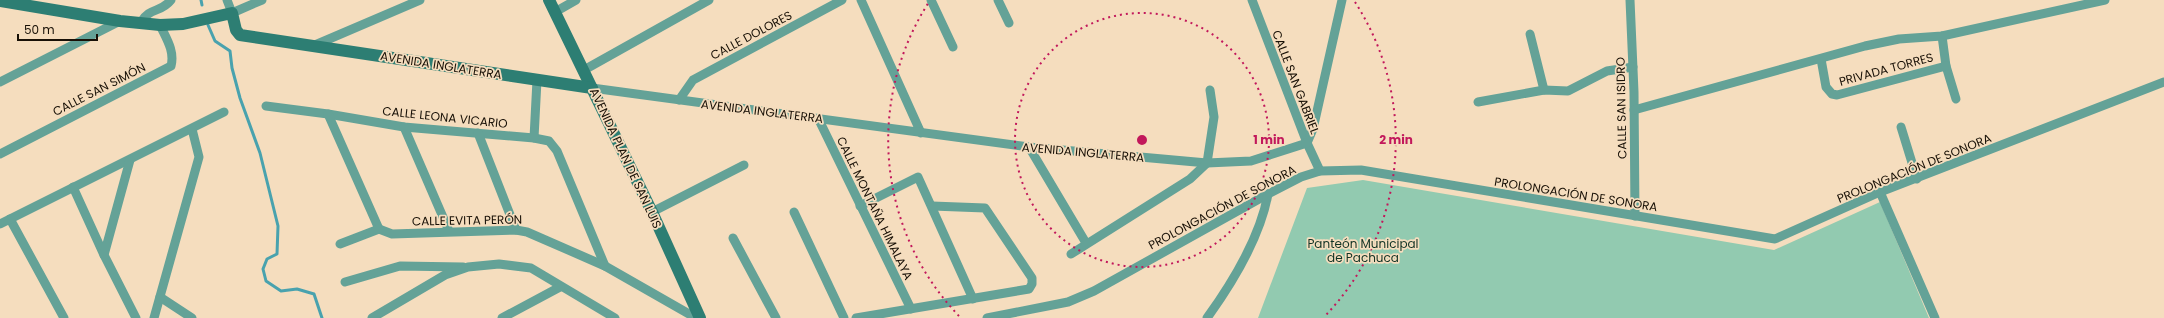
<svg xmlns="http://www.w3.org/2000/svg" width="2164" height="318" font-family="Poppins,sans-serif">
	<rect width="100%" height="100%" fill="#f5ddbe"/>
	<!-- green -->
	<polygon fill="#92cab0" points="1363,180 1774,250 1880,202 1929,318 1258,318 1307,188"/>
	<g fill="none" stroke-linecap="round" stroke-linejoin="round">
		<!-- stream -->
		<g stroke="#49a2ae" stroke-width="3">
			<polyline points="201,0 202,5"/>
			<polyline points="208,25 215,41 230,51 232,68 240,98 260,153 278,226 277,254 267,259 263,269 266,281 281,291 297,289 314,294 322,318"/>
		</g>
		<!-- street -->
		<g stroke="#64a297" stroke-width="9">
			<polyline points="227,0 232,13 262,0"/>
			<polyline points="861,0 921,133"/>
			<polyline points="931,0 953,47"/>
			<polyline points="998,0 1009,23"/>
			<polyline points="1252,0 1307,143 1320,171"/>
			<polyline points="1630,0 1634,92 1635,216"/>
			<polyline points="555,12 576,0"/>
			<path d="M 141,22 C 150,7 161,13 171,0"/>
			<polyline points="1530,34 1544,90"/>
			<polyline points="1942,36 1946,66 1956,99"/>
			<polyline points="315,45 420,0"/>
			<polyline points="1821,59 1826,87 1832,94 1837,95 1946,66"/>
			<polyline points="584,70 709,0"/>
			<polyline points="0,82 120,21"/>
			<polyline points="592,88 1029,147 1207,163 1251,161 1307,143 1313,129 1342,0"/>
			<polyline points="679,100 693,80 842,0"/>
			<polyline points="1478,102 1544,90 1568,91 1607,71 1633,67"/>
			<polyline points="266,106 328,114 404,127 534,138 549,141 557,151 605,266"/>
			<polyline points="1634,110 1865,46 1899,39 1942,36 2105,0"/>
			<polyline points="328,114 379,229"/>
			<polyline points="818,118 911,309"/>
			<polyline points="404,127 449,231"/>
			<polyline points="1901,127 1917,179"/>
			<polyline points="478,133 516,230"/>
			<polyline points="534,138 537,80"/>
			<polyline points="1029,147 1086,243"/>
			<path d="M 0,154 L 171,66 C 175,51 166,38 160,25"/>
			<polyline points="73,187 104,255 136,318"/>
			<polyline points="1880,192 1935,318"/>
			<polyline points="860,206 918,177 973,299"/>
			<polyline points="652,212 744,165"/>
			<polyline points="794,212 844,318"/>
			<polyline points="10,219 64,318"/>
			<polyline points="0,224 224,112"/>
			<polyline points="733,238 776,318"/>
			<polyline points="340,244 379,229 392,234 516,230 527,232 605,266 696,318"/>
			<polyline points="1071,254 1190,179 1207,163 1214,117 1210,90"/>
			<polyline points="104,255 130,160"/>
			<polyline points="345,282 400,266 463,267"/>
			<polyline points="160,297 192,318"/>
			<polyline points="154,318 199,157 192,129"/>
			<polyline points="372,318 445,275 468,267 499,264 531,268 615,318"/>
			<polyline points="502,318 560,287"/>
			<polyline points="856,318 1029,289 1032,284 1032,278 985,208 932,206"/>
			<polyline points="987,318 1068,302 1094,291 1268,194 1301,177 1320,171 1361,170 1775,239 1880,192 2164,82"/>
			<path d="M 1207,318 C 1233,282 1260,238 1268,194"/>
		</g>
		<!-- secondary -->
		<g stroke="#2d7e73" stroke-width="12">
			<polyline points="549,0 652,212 700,318"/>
			<polyline points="0,1 120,21 160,25 183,24 232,13 236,30 240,35 592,88"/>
		</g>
	</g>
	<!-- distance rings -->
	<g fill="none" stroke="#c2185b" stroke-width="2" stroke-dasharray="2 4">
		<circle cx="1142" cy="140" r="127"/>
		<path d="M959 316A254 254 0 0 1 929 2M1355 2A254 254 0 0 1 1325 316"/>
	</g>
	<g text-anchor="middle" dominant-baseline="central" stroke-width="3.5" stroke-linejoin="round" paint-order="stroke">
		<!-- street labels -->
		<g font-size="12" fill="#181006" stroke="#f5ddbe">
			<text transform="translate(751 35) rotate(-28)">CALLE DOLORES</text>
			<text transform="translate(441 65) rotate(9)">AVENIDA INGLATERRA</text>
			<text transform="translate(1886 69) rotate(-15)">PRIVADA TORRES</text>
			<text transform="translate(1296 82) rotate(69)">CALLE SAN GABRIEL</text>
			<text transform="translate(99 89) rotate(-27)">CALLE SAN SIMÓN</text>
			<text transform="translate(1621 108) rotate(-91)">CALLE SAN ISIDRO</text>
			<text transform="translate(762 111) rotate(7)">AVENIDA INGLATERRA</text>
			<text transform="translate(445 117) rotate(6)">CALLE LEONA VICARIO</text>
			<text transform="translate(1083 152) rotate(5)">AVENIDA INGLATERRA</text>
			<text transform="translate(626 158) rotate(65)">AVENIDA PLAN DE SAN LUIS</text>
			<text transform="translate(1914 168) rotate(-22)">PROLONGACIÓN DE SONORA</text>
			<text transform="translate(1576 194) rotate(9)">PROLONGACIÓN DE SONORA</text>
			<text transform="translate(1222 207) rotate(-28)">PROLONGACIÓN DE SONORA</text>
			<text transform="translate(875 208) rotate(64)">CALLE MONTAÑA HIMALAYA</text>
			<text transform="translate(467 220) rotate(-1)">CALLE EVITA PERÓN</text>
		</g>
		<!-- park labels -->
		<g font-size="12" fill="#113325" stroke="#f5ddbe">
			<text x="1363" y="243">Panteón Municipal<tspan x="1363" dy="14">de Pachuca</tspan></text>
		</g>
	</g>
	<circle cx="1142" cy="140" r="6" fill="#c2185b" stroke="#f5ddbe" stroke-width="2"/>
	<g font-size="12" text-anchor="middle" font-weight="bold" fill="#c2185b" stroke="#f5ddbe" stroke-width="3.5" stroke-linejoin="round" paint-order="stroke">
		<text x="1269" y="144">1 min</text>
		<text x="1396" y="144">2 min</text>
	</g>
	<!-- scale -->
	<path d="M18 34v6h79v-6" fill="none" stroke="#181006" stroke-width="2"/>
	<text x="24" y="34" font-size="12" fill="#181006" stroke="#f5ddbe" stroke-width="3" paint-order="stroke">50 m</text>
</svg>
